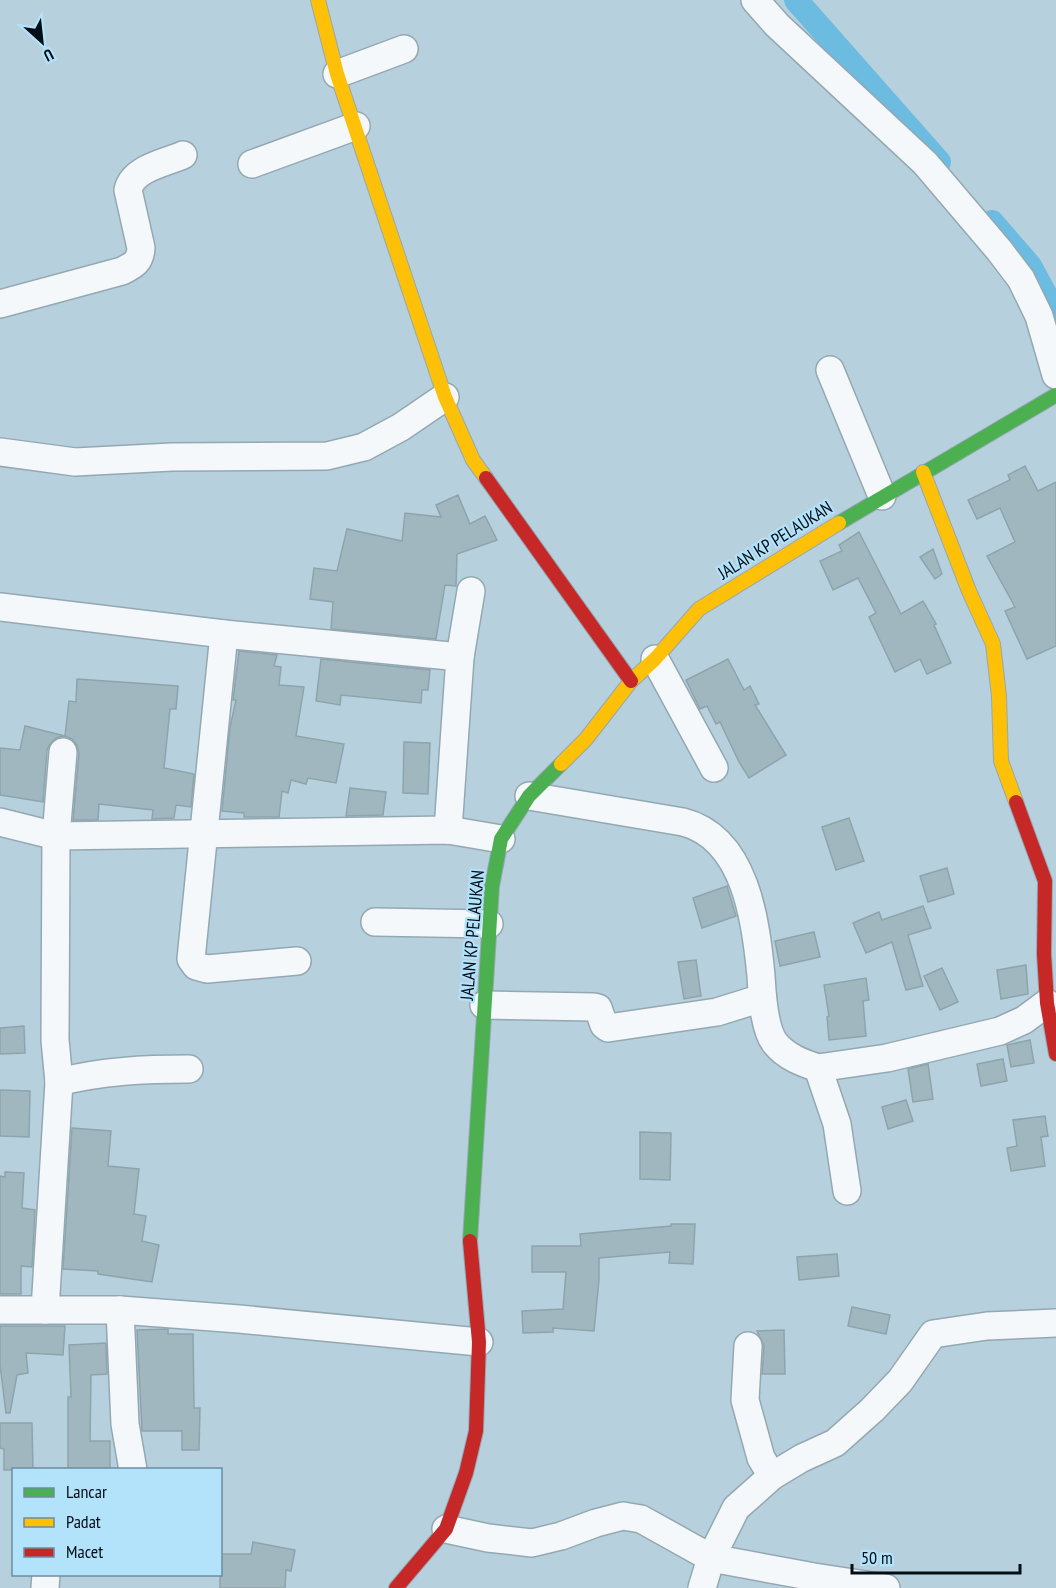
<svg xmlns="http://www.w3.org/2000/svg" width="1056" height="1588" font-family="'PT Sans Narrow',sans-serif">
	<rect width="100%" height="100%" fill="#b7d0dd"/>
	<g fill="none" stroke-linecap="round" stroke-linejoin="round">
		<!-- canal -->
		<g stroke="#6cbbe0" stroke-width="24">
			<polyline points="796,0 939,162"/>
			<polyline points="992,222 1030,266 1056,314"/>
		</g>
	</g>
	<!-- building -->
	<g fill="#a1b7bf" stroke="#8ea4ac" stroke-width="1.5">
		<polygon points="1025,466 1038,491 1056,482 1056,646 1027,659 1005,611 1015,607 987,556 1015,542 1000,508 977,519 968,500 1010,480 1008,475"/>
		<polygon points="458,495 470,524 485,516 497,540 457,554 456,586 445,585 436,639 331,629 333,602 310,599 314,568 337,571 347,529 402,541 405,513 441,517 436,505"/>
		<polygon points="859,532 901,614 923,601 936,624 934,625 951,663 927,674 920,659 895,672 869,617 876,613 858,578 833,590 820,561 842,551 839,545"/>
		<polygon points="933,549 942,574 935,579 920,557"/>
		<polygon points="239,651 277,655 274,666 281,667 279,685 304,687 296,736 344,744 336,783 308,778 306,784 291,780 288,793 282,791 279,817 244,817 244,813 222,811 230,727 236,700 233,700"/>
		<polygon points="321,659 430,670 428,690 422,690 421,703 341,695 340,705 316,701"/>
		<polygon points="728,659 744,690 750,686 759,704 755,705 786,755 749,778 739,762 720,722 716,724 707,706 700,709 686,680"/>
		<polygon points="77,679 178,686 176,709 170,709 164,768 194,774 191,807 176,805 174,818 152,819 153,810 99,804 98,820 73,820 79,753 77,745 72,739 64,736 56,738 50,744 47,750 43,802 0,795 0,748 20,750 25,726 65,736 69,701 76,702"/>
		<polygon points="404,742 430,743 428,794 403,793"/>
		<polygon points="350,788 386,792 383,815 346,816"/>
		<polygon points="849,818 864,861 836,870 822,827"/>
		<polygon points="947,868 954,894 928,902 920,876"/>
		<polygon points="727,886 736,916 702,928 693,898"/>
		<polygon points="923,906 931,928 908,935 923,986 906,990 892,942 866,953 853,923 879,912 882,920"/>
		<polygon points="814,932 820,957 780,966 775,941"/>
		<polygon points="696,960 701,996 684,999 678,962"/>
		<polygon points="1026,965 1028,994 1001,999 997,970"/>
		<polygon points="942,968 958,1002 940,1010 924,976"/>
		<polygon points="866,978 869,1000 863,1001 866,1036 829,1040 827,1017 829,1016 824,985"/>
		<polygon points="24,1026 25,1053 0,1054 0,1028"/>
		<polygon points="1030,1040 1034,1063 1011,1067 1007,1045"/>
		<polygon points="1003,1059 1007,1081 981,1086 977,1064"/>
		<polygon points="928,1064 933,1099 913,1102 908,1069"/>
		<polygon points="0,1090 30,1091 29,1137 0,1136"/>
		<polygon points="906,1100 913,1121 888,1129 882,1107"/>
		<polygon points="1045,1116 1048,1136 1041,1137 1045,1166 1011,1171 1007,1148 1017,1146 1013,1120"/>
		<polygon points="72,1128 111,1131 108,1166 139,1169 134,1214 146,1216 142,1241 159,1245 152,1282 98,1274 98,1271 63,1269"/>
		<polygon points="640,1132 671,1133 670,1180 640,1179"/>
		<polygon points="5,1172 24,1173 22,1208 35,1210 32,1267 21,1266 21,1294 0,1294 0,1176 5,1177"/>
		<polygon points="671,1224 695,1224 693,1264 669,1263 670,1252 599,1258 599,1280 594,1331 553,1328 553,1332 523,1333 522,1311 563,1309 566,1272 532,1272 532,1246 581,1246 580,1234 671,1226"/>
		<polygon points="837,1254 839,1276 799,1280 797,1257"/>
		<polygon points="852,1307 890,1315 886,1334 848,1326"/>
		<polygon points="0,1326 65,1326 63,1355 26,1353 28,1373 17,1375 10,1413 6,1413 0,1365"/>
		<polygon points="168,1329 168,1334 193,1334 194,1408 200,1408 199,1450 182,1450 182,1431 142,1431 137,1330"/>
		<polygon points="784,1330 785,1374 762,1374 764,1346 757,1331"/>
		<polygon points="106,1343 107,1374 91,1375 90,1441 110,1441 110,1470 68,1470 68,1397 71,1397 69,1345"/>
		<polygon points="0,1423 32,1423 33,1470 4,1470 4,1449 0,1448"/>
		<polygon points="253,1542 295,1550 291,1571 286,1570 285,1588 220,1588 220,1554 251,1554"/>
	</g>
	<g fill="none" stroke-linecap="round" stroke-linejoin="round">
		<!-- street casing -->
		<g stroke="#94a8b2" stroke-width="30">
			<g id="street">
				<polyline points="755,0 777,25 925,163 999,250 1021,279 1039,316 1056,375"/>
				<polyline points="337,74 404,49"/>
				<polyline points="252,164 356,126"/>
				<path d="M 0,304 L 122,271 C 134,265 140,262 141,248 L 128,190 C 133,168 165,163 183,155"/>
				<polyline points="830,370 882,496"/>
				<polyline points="0,452 75,462 172,457 327,456 364,447 401,427 445,397"/>
				<polyline points="0,607 224,634 460,657"/>
				<polyline points="224,634 191,959 196,966 207,969 297,961"/>
				<polyline points="655,659 714,768"/>
				<path d="M 529,796 L 683,822 C 746,838 756,922 761,976 C 762,994 764,1029 775,1043 C 786,1057 803,1063 818,1068"/>
				<polyline points="0,822 56,836 448,830 501,839"/>
				<polyline points="448,830 460,657 471,591"/>
				<polyline points="375,922 489,924"/>
				<polyline points="484,1005 594,1007 598,1008 604,1025 608,1028 717,1012 762,998"/>
				<path d="M 59,1082 C 102,1071 145,1069 189,1069"/>
				<polyline points="847,1191 837,1124 818,1068 887,1058 1000,1031 1024,1020 1047,1003"/>
				<polyline points="0,1310 120,1310 239,1319 479,1342"/>
				<polyline points="45,1310 59,1082 55,1040 56,836 63,752"/>
				<polyline points="120,1310 125,1424 133,1470"/>
				<polyline points="748,1346 745,1400 761,1458 772,1476"/>
				<polyline points="446,1529 488,1538 532,1543 561,1536 596,1523 623,1516 641,1519 711,1558 814,1577 886,1588"/>
				<polyline points="45,1588 46,1574"/>
				<polyline points="702,1588 711,1558 736,1508 772,1476 802,1458 835,1443 872,1410 900,1381 933,1334 987,1326 1056,1323"/>
			</g>
		</g>
		<!-- fast casing -->
		<g stroke="#94a8b2" stroke-width="16">
			<g id="fast">
				<polyline points="839,523 1056,395"/>
				<polyline points="470,1241 492,886 501,839 529,796 561,764"/>
			</g>
		</g>
		<!-- slow casing -->
		<g stroke="#94a8b2" stroke-width="16">
			<g id="slow">
				<polyline points="318,0 337,74 445,397 473,460 486,478"/>
				<polyline points="923,472 969,591 993,644 999,696 1001,761 1016,802"/>
				<polyline points="561,764 586,739 631,681 655,659 699,609 839,523"/>
			</g>
		</g>
		<!-- jam casing -->
		<g stroke="#94a8b2" stroke-width="16">
			<g id="jam">
				<polyline points="486,478 631,681"/>
				<polyline points="1016,802 1045,881 1044,954 1047,1003 1056,1054"/>
				<polyline points="396,1588 446,1529 466,1473 476,1431 479,1342 470,1241"/>
			</g>
		</g>
		<!-- street -->
		<use href="#street" stroke="#f4f8fa" stroke-width="27"/>
		<!-- fast -->
		<use href="#fast" stroke="#4caf50" stroke-width="14"/>
		<!-- slow -->
		<use href="#slow" stroke="#ffc107" stroke-width="14"/>
		<!-- jam -->
		<use href="#jam" stroke="#c62828" stroke-width="14"/>
	</g>
	<g text-anchor="middle" dominant-baseline="central" stroke-width="4.5" stroke-linejoin="round" paint-order="stroke">
		<!-- street labels -->
		<g font-size="18" fill="#010e16" stroke="#b3e2fb">
			<text transform="translate(775 540) rotate(-32)">JALAN KP PELAUKAN</text>
			<text transform="translate(472 935) rotate(-85)">JALAN KP PELAUKAN</text>
		</g>
	</g>
	<!-- legend -->
	<rect x="12" y="1468" width="210" height="108" fill="#b3e2fb" stroke="#6c8d9f" stroke-width="1.5"/>
	<rect x="24" y="1488" width="30" height="9" fill="#4caf50" stroke="#6c8d9f" stroke-width="1.5"/>
	<text x="66" y="1498" font-size="18" fill="#010e16">Lancar</text>
	<rect x="24" y="1518" width="30" height="9" fill="#ffc107" stroke="#6c8d9f" stroke-width="1.5"/>
	<text x="66" y="1528" font-size="18" fill="#010e16">Padat</text>
	<rect x="24" y="1548" width="30" height="9" fill="#c62828" stroke="#6c8d9f" stroke-width="1.5"/>
	<text x="66" y="1558" font-size="18" fill="#010e16">Macet</text>
	<!-- north arrow -->
	<g transform="translate(42 42) rotate(153)" stroke="#b3e2fb" stroke-width="4.5" paint-order="stroke">
	<path d="M0-4.5L10 22L0 15L-10 22Z" fill="#010e16"/>
	<text y="-9" font-size="16" font-weight="bold" text-anchor="middle" fill="#010e16">U</text>
	</g>
	<!-- scale -->
	<path d="M852 1564v9h168v-9" fill="none" stroke="#010e16" stroke-width="3"/>
	<text x="861" y="1564" font-size="18" fill="#010e16" stroke="#b3e2fb" stroke-width="4.5" paint-order="stroke">50 m</text>
</svg>
